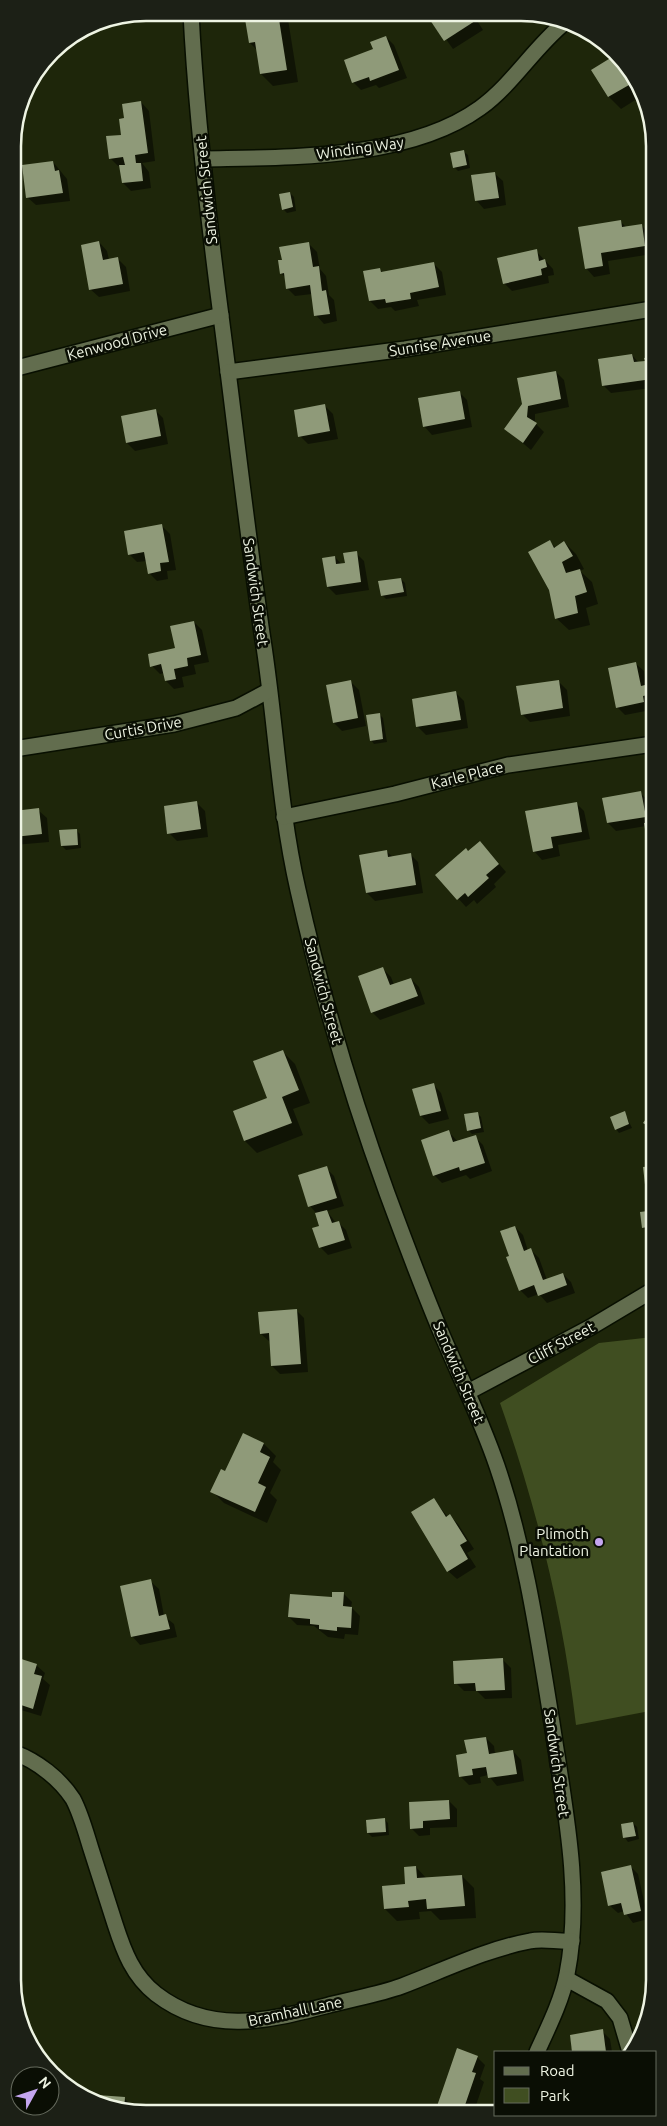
<svg xmlns="http://www.w3.org/2000/svg" width="667" height="2126" font-family="Ubuntu,sans-serif">
	<rect width="100%" height="100%" fill="#1e260a"/>
	<!-- green -->
	<path fill="#404e21" d="M 653,1337 L 654,1684 L 647,1685 L 650,1711 L 576,1725 C 563,1614 537,1508 500,1403 L 599,1343 Z"/>
	<!-- shadow -->
	<g fill="#0007">
		<polygon points="246,13 287,13 298,82 273,86 261,74 257,50 250,43"/>
		<polygon points="434,14 476,15 474,16 483,30 453,49 430,17"/>
		<polygon points="486,15 495,15 489,19"/>
		<polygon points="386,37 394,45 407,78 379,88 376,85 361,90 353,82 375,50"/>
		<polygon points="617,55 640,97 621,109 609,97 593,71"/>
		<polygon points="141,102 149,111 155,161 142,163 149,172 151,188 131,191 123,183 121,166 118,166 110,158 122,136 125,119"/>
		<polygon points="464,152 468,155 470,168 458,171 454,167"/>
		<polygon points="53,162 67,179 70,201 36,205 27,197"/>
		<polygon points="494,173 503,181 506,205 484,209 476,200"/>
		<polygon points="290,193 294,197 296,211 287,213 283,209"/>
		<polygon points="621,222 627,228 642,226 650,234 652,254 608,261 610,274 594,277 586,268"/>
		<polygon points="99,242 107,251 109,260 118,259 126,267 130,291 99,297 90,289"/>
		<polygon points="309,244 317,252 320,269 326,276 329,295 334,300 337,321 324,324 316,315 312,294 295,296 287,288 286,278 281,273 283,261"/>
		<polygon points="536,251 553,269 554,275 548,276 549,283 512,291 504,283"/>
		<polygon points="434,264 442,272 446,295 417,300 419,306 395,311 391,307 378,309 370,301 379,269 383,273"/>
		<polygon points="632,355 639,363 652,358 652,388 611,393 603,385"/>
		<polygon points="556,372 564,380 569,407 535,414 535,423 544,432 531,450 506,429"/>
		<polygon points="459,392 467,400 472,427 432,435 424,426"/>
		<polygon points="325,406 333,414 338,439 308,444 300,436"/>
		<polygon points="155,410 163,418 168,444 135,451 127,443"/>
		<polygon points="162,526 170,534 176,570 167,571 168,579 157,581 149,573 147,561 137,562 129,554"/>
		<polygon points="550,542 556,548 564,542 576,554 584,569 580,571 592,582 598,604 586,608 590,625 569,630 556,618"/>
		<polygon points="356,553 364,561 369,590 336,595 328,587 335,557 342,565 346,564"/>
		<polygon points="401,579 405,583 407,596 386,599 382,595"/>
		<polygon points="194,622 202,630 209,662 194,665 196,674 182,677 184,687 174,689 166,681 164,673 160,674 152,666 176,649"/>
		<polygon points="635,663 644,671 646,686 651,685 653,678 653,703 650,704 651,710 625,715 617,707"/>
		<polygon points="351,682 359,690 366,726 342,731 334,723"/>
		<polygon points="559,682 567,690 570,716 530,722 522,714"/>
		<polygon points="456,693 464,701 468,728 426,735 418,727"/>
		<polygon points="379,714 383,718 387,742 374,744 371,740"/>
		<polygon points="640,793 649,801 653,823 653,844 649,841 646,826 616,831 608,823"/>
		<polygon points="197,803 205,811 208,837 177,841 169,833"/>
		<polygon points="576,803 584,811 590,839 558,845 560,856 542,860 534,851"/>
		<polygon points="38,810 47,818 49,842 14,845 14,812"/>
		<polygon points="76,830 80,834 81,848 66,850 62,846"/>
		<polygon points="488,851 506,872 494,884 496,887 477,904 474,900 466,907 437,875 469,852"/>
		<polygon points="387,852 393,857 410,854 418,862 423,893 375,901 367,893"/>
		<polygon points="383,969 391,977 394,985 411,979 419,987 425,1004 380,1020 372,1012"/>
		<polygon points="283,1052 295,1064 310,1103 293,1109 303,1135 257,1153 245,1141 269,1098"/>
		<polygon points="433,1084 441,1093 449,1119 429,1124 421,1116 414,1090"/>
		<polygon points="624,1112 632,1128 619,1133 616,1129"/>
		<polygon points="477,1113 481,1117 484,1132 472,1134 469,1131"/>
		<polygon points="449,1132 458,1142 475,1137 483,1145 492,1171 470,1179 466,1175 442,1183 434,1175"/>
		<polygon points="652,1167 653,1235 651,1235 643,1227 650,1212"/>
		<polygon points="326,1168 334,1176 344,1206 327,1211 336,1223 338,1222 346,1230 352,1248 328,1255 320,1247 320,1227 317,1214 310,1206"/>
		<polygon points="515,1227 523,1235 528,1251 531,1250 539,1258 547,1280 563,1274 571,1282 575,1293 547,1303 539,1294 528,1298 520,1290 511,1256"/>
		<polygon points="296,1310 304,1318 308,1372 280,1374 272,1366 270,1342 261,1334"/>
		<polygon points="244,1435 264,1444 276,1456 273,1462 281,1470 270,1493 277,1500 267,1523 224,1503 212,1491 226,1473"/>
		<polygon points="434,1500 448,1517 450,1516 458,1524 474,1549 467,1553 476,1567 457,1579 448,1571"/>
		<polygon points="150,1581 159,1589 164,1616 174,1624 177,1637 140,1645 132,1636"/>
		<polygon points="344,1594 352,1602 351,1607 360,1616 358,1635 345,1634 344,1639 328,1637 314,1626 297,1625 289,1617"/>
		<polygon points="15,1659 36,1665 45,1673 43,1679 50,1685 41,1716 21,1710 15,1704"/>
		<polygon points="503,1660 511,1668 512,1698 485,1699 477,1691 464,1691 456,1683"/>
		<polygon points="486,1738 494,1746 495,1754 513,1751 521,1760 524,1781 497,1786 488,1775 480,1777 481,1783 469,1785 461,1777 468,1754"/>
		<polygon points="449,1801 457,1809 457,1827 430,1828 430,1835 419,1836 411,1828"/>
		<polygon points="385,1820 388,1823 389,1835 372,1837 368,1833"/>
		<polygon points="633,1823 637,1827 639,1839 628,1842 625,1838 622,1825"/>
		<polygon points="630,1866 638,1874 648,1919 633,1923 624,1911 618,1913 609,1905"/>
		<polygon points="416,1867 427,1879 462,1876 474,1888 476,1918 440,1920 431,1911 419,1912 420,1919 397,1921 385,1909 407,1885"/>
		<polygon points="602,2031 610,2039 612,2052 574,2052 571,2036"/>
		<polygon points="477,2057 485,2065 480,2079 484,2082 474,2111 439,2111 437,2109"/>
		<polygon points="98,2096 124,2098 132,2106 132,2111 120,2111 98,2099"/>
	</g>
	<!-- building -->
	<g fill="#8f9a79">
		<polygon points="244,13 278,13 287,70 260,74 255,42 249,43"/>
		<polygon points="432,14 471,15 475,21 444,41 428,17"/>
		<polygon points="386,36 399,70 370,81 369,77 352,83 344,60 373,49 370,42"/>
		<polygon points="617,54 637,92 635,94 629,85 608,97 591,70"/>
		<polygon points="141,101 148,153 135,155 136,163 141,163 143,181 122,183 119,165 125,165 123,157 109,159 106,136 121,135 119,119 124,118 122,104"/>
		<polygon points="464,150 467,165 453,168 450,153"/>
		<polygon points="53,161 55,171 59,170 63,193 26,198 22,165"/>
		<polygon points="495,172 499,198 475,201 471,175"/>
		<polygon points="290,192 293,207 282,210 279,194"/>
		<polygon points="621,220 622,227 642,224 645,246 601,253 603,266 585,269 578,227"/>
		<polygon points="99,241 103,260 118,257 123,284 89,290 81,245"/>
		<polygon points="309,242 313,267 319,266 322,291 326,290 330,314 314,316 310,285 286,289 284,273 280,274 278,260 282,260 279,247"/>
		<polygon points="537,249 539,261 545,259 547,267 541,269 542,275 503,284 497,258"/>
		<polygon points="434,262 439,287 410,293 411,299 386,303 385,299 369,301 363,271 380,268 381,272"/>
		<polygon points="632,354 634,362 645,361 644,358 652,357 652,379 602,386 598,359"/>
		<polygon points="556,371 561,399 528,406 527,417 537,423 523,443 504,429 522,404 517,378"/>
		<polygon points="460,391 465,419 423,427 418,398"/>
		<polygon points="325,404 330,431 298,437 294,410"/>
		<polygon points="156,409 161,436 126,443 121,416"/>
		<polygon points="162,524 169,562 160,563 161,571 148,574 144,552 128,555 124,531"/>
		<polygon points="550,540 554,548 564,541 573,556 562,562 566,573 580,569 587,592 575,596 578,613 555,619 549,590 528,552"/>
		<polygon points="357,551 361,582 327,587 322,558 335,556 336,564 345,563 343,553"/>
		<polygon points="401,578 404,592 381,596 378,581"/>
		<polygon points="194,621 201,655 187,658 188,666 174,669 176,679 165,681 161,664 150,667 148,654 175,648 170,626"/>
		<polygon points="636,662 641,686 649,684 648,677 653,676 653,694 643,696 644,702 616,708 608,668"/>
		<polygon points="351,680 358,718 333,723 326,685"/>
		<polygon points="559,680 563,708 521,715 516,686"/>
		<polygon points="456,691 461,720 416,727 412,699"/>
		<polygon points="380,713 383,739 370,741 366,715"/>
		<polygon points="641,791 646,817 607,823 602,798"/>
		<polygon points="197,801 201,829 167,834 164,806"/>
		<polygon points="577,802 582,832 551,837 553,848 533,852 525,811"/>
		<polygon points="39,808 42,834 14,837 14,811"/>
		<polygon points="653,822 653,840 647,841 644,823"/>
		<polygon points="77,829 78,845 61,846 59,830"/>
		<polygon points="480,841 499,864 486,875 489,878 468,897 465,893 457,900 435,875 466,848 468,851"/>
		<polygon points="387,850 388,857 411,853 416,885 366,893 359,855"/>
		<polygon points="383,967 390,985 411,978 418,996 371,1013 358,976"/>
		<polygon points="283,1050 299,1090 282,1097 292,1123 244,1141 233,1111 267,1098 253,1061"/>
		<polygon points="434,1083 441,1111 420,1116 412,1089"/>
		<polygon points="653,1109 653,1135 648,1132 651,1128 643,1123"/>
		<polygon points="625,1111 629,1124 615,1130 610,1117"/>
		<polygon points="478,1112 481,1128 467,1131 464,1114"/>
		<polygon points="449,1130 453,1142 476,1135 485,1163 460,1171 459,1167 433,1176 421,1140"/>
		<polygon points="327,1166 337,1198 308,1207 298,1175"/>
		<polygon points="653,1166 653,1226 642,1228 640,1212 648,1211 643,1167"/>
		<polygon points="327,1210 332,1223 339,1221 345,1240 319,1248 312,1228 319,1226 315,1213"/>
		<polygon points="515,1226 524,1251 531,1248 543,1280 563,1273 567,1285 538,1296 534,1285 519,1291 506,1257 509,1256 500,1231"/>
		<polygon points="297,1309 301,1364 271,1366 269,1333 260,1334 258,1312"/>
		<polygon points="243,1433 264,1443 260,1452 270,1457 258,1483 266,1487 255,1512 210,1492 221,1469 225,1471"/>
		<polygon points="434,1498 446,1517 450,1514 467,1541 460,1545 468,1559 447,1572 411,1512"/>
		<polygon points="151,1579 159,1616 166,1614 170,1629 131,1637 120,1586"/>
		<polygon points="332,1592 344,1592 343,1606 352,1607 351,1628 337,1627 337,1631 319,1629 319,1625 310,1624 310,1619 288,1617 290,1594 332,1597"/>
		<polygon points="15,1657 37,1664 34,1674 42,1676 33,1709 15,1703"/>
		<polygon points="503,1658 505,1690 476,1691 475,1683 454,1684 453,1661"/>
		<polygon points="486,1737 489,1754 513,1750 517,1774 488,1778 486,1767 472,1769 473,1775 459,1777 456,1755 467,1753 464,1740"/>
		<polygon points="449,1800 450,1819 423,1821 423,1828 410,1829 409,1802"/>
		<polygon points="385,1818 386,1832 367,1833 366,1820"/>
		<polygon points="633,1822 636,1836 623,1838 621,1824"/>
		<polygon points="631,1865 641,1911 624,1915 621,1903 608,1906 601,1872"/>
		<polygon points="416,1866 417,1878 462,1875 465,1906 427,1909 426,1899 408,1901 409,1907 384,1909 382,1886 405,1884 404,1867"/>
		<polygon points="603,2029 606,2052 572,2052 570,2035"/>
		<polygon points="457,2048 478,2056 472,2072 476,2073 463,2111 440,2111 436,2109"/>
		<polygon points="97,2095 125,2097 124,2111 97,2098"/>
	</g>
	<g fill="none" stroke-linecap="round" stroke-linejoin="round">
		<!-- minor casing -->
		<g stroke="#080f00" stroke-width="18">
			<g id="minor">
				<path d="M 191,13 C 196,114 208,216 221,316 C 235,424 247,532 263,640 C 276,723 279,807 298,890 C 321,993 351,1094 387,1193 C 404,1239 421,1285 440,1330 C 459,1375 481,1419 497,1466 C 525,1548 538,1637 552,1723 C 564,1804 583,1892 567,1974 C 562,2000 548,2028 537,2052"/>
				<path d="M 203,159 C 289,157 408,160 480,108 C 512,85 533,49 563,24"/>
				<polyline points="13,369 221,315"/>
				<polyline points="228,372 405,349 652,309"/>
				<polyline points="14,749 174,724 236,708 268,691"/>
				<polyline points="284,817 395,794 508,765 653,744"/>
				<polyline points="468,1392 591,1327 653,1290"/>
				<path d="M 15,1753 C 37,1761 60,1779 73,1799 C 81,1814 86,1833 91,1849 C 99,1874 107,1899 115,1924 C 124,1952 133,1976 156,1994 C 212,2037 271,2020 333,2004 C 356,1998 380,1994 402,1986 C 444,1970 487,1949 530,1941 C 543,1938 558,1942 572,1941"/>
				<polyline points="567,1979 607,2001 620,2018 630,2052"/>
			</g>
		</g>
		<!-- minor -->
		<use href="#minor" stroke="#626d4e" stroke-width="15"/>
	</g>
	<!-- markers -->
	<circle fill="#c5a6f0" stroke="#0a0e04" stroke-width="2" cx="599" cy="1542" r="5"/>
	<g text-anchor="middle" dominant-baseline="central" stroke-width="5" stroke-linejoin="round" paint-order="stroke">
		<!-- street labels -->
		<g font-size="15" fill="#eef4e3" stroke="#0a0e04">
			<text transform="translate(360 148) rotate(-8)">Winding Way</text>
			<text transform="translate(206 190) rotate(-96)">Sandwich Street</text>
			<text transform="translate(117 342) rotate(-15)">Kenwood Drive</text>
			<text transform="translate(440 343) rotate(-9)">Sunrise Avenue</text>
			<text transform="translate(256 592) rotate(82)">Sandwich Street</text>
			<text transform="translate(143 728) rotate(-10)">Curtis Drive</text>
			<text transform="translate(467 775) rotate(-14)">Karle Place</text>
			<text transform="translate(324 991) rotate(75)">Sandwich Street</text>
			<text transform="translate(561 1343) rotate(-28)">Cliff Street</text>
			<text transform="translate(459 1372) rotate(67)">Sandwich Street</text>
			<text transform="translate(557 1763) rotate(82)">Sandwich Street</text>
			<text transform="translate(295 2011) rotate(-12)">Bramhall Lane</text>
		</g>
		<!-- poi labels -->
		<g font-size="15" fill="#eef4e3" stroke="#0a0e04" text-anchor="end">
			<text x="589" y="1533">Plimoth<tspan x="589" dy="17">Plantation</tspan></text>
		</g>
	</g>
	<!-- crop -->
	<path d="M0 0H667V2126H0ZM146 21H521A125 125 0 0 1 646 146V1980A125 125 0 0 1 521 2105H146A125 125 0 0 1 21 1980V146A125 125 0 0 1 146 21Z" fill="#1c2016" fill-rule="evenodd"/>
	<path fill="none" stroke="#eef4e3" stroke-width="2.5" d="M146 21H521A125 125 0 0 1 646 146V1980A125 125 0 0 1 521 2105H146A125 125 0 0 1 21 1980V146A125 125 0 0 1 146 21Z"/>
	<!-- legend -->
	<rect x="494" y="2051" width="162" height="65" fill="#0a0e04" stroke="#656a5d"/>
	<rect x="504" y="2067" width="25" height="8" fill="#626d4e" stroke="#656a5d"/>
	<text x="540" y="2076" font-size="15" fill="#eef4e3">Road</text>
	<rect x="504" y="2088" width="25" height="15" fill="#404e21" stroke="#656a5d"/>
	<text x="540" y="2101" font-size="15" fill="#eef4e3">Park</text>
	<!-- north arrow -->
	<g transform="translate(35 2091) rotate(50)"><circle r="24" fill="#0a0e04" stroke="#656a5d"/>
	<path d="M0-4L9 19L0 12L-9 19Z" fill="#c5a6f0"/>
	<text y="-8" font-size="14" font-weight="bold" text-anchor="middle" fill="#eef4e3">N</text>
	</g>
</svg>
